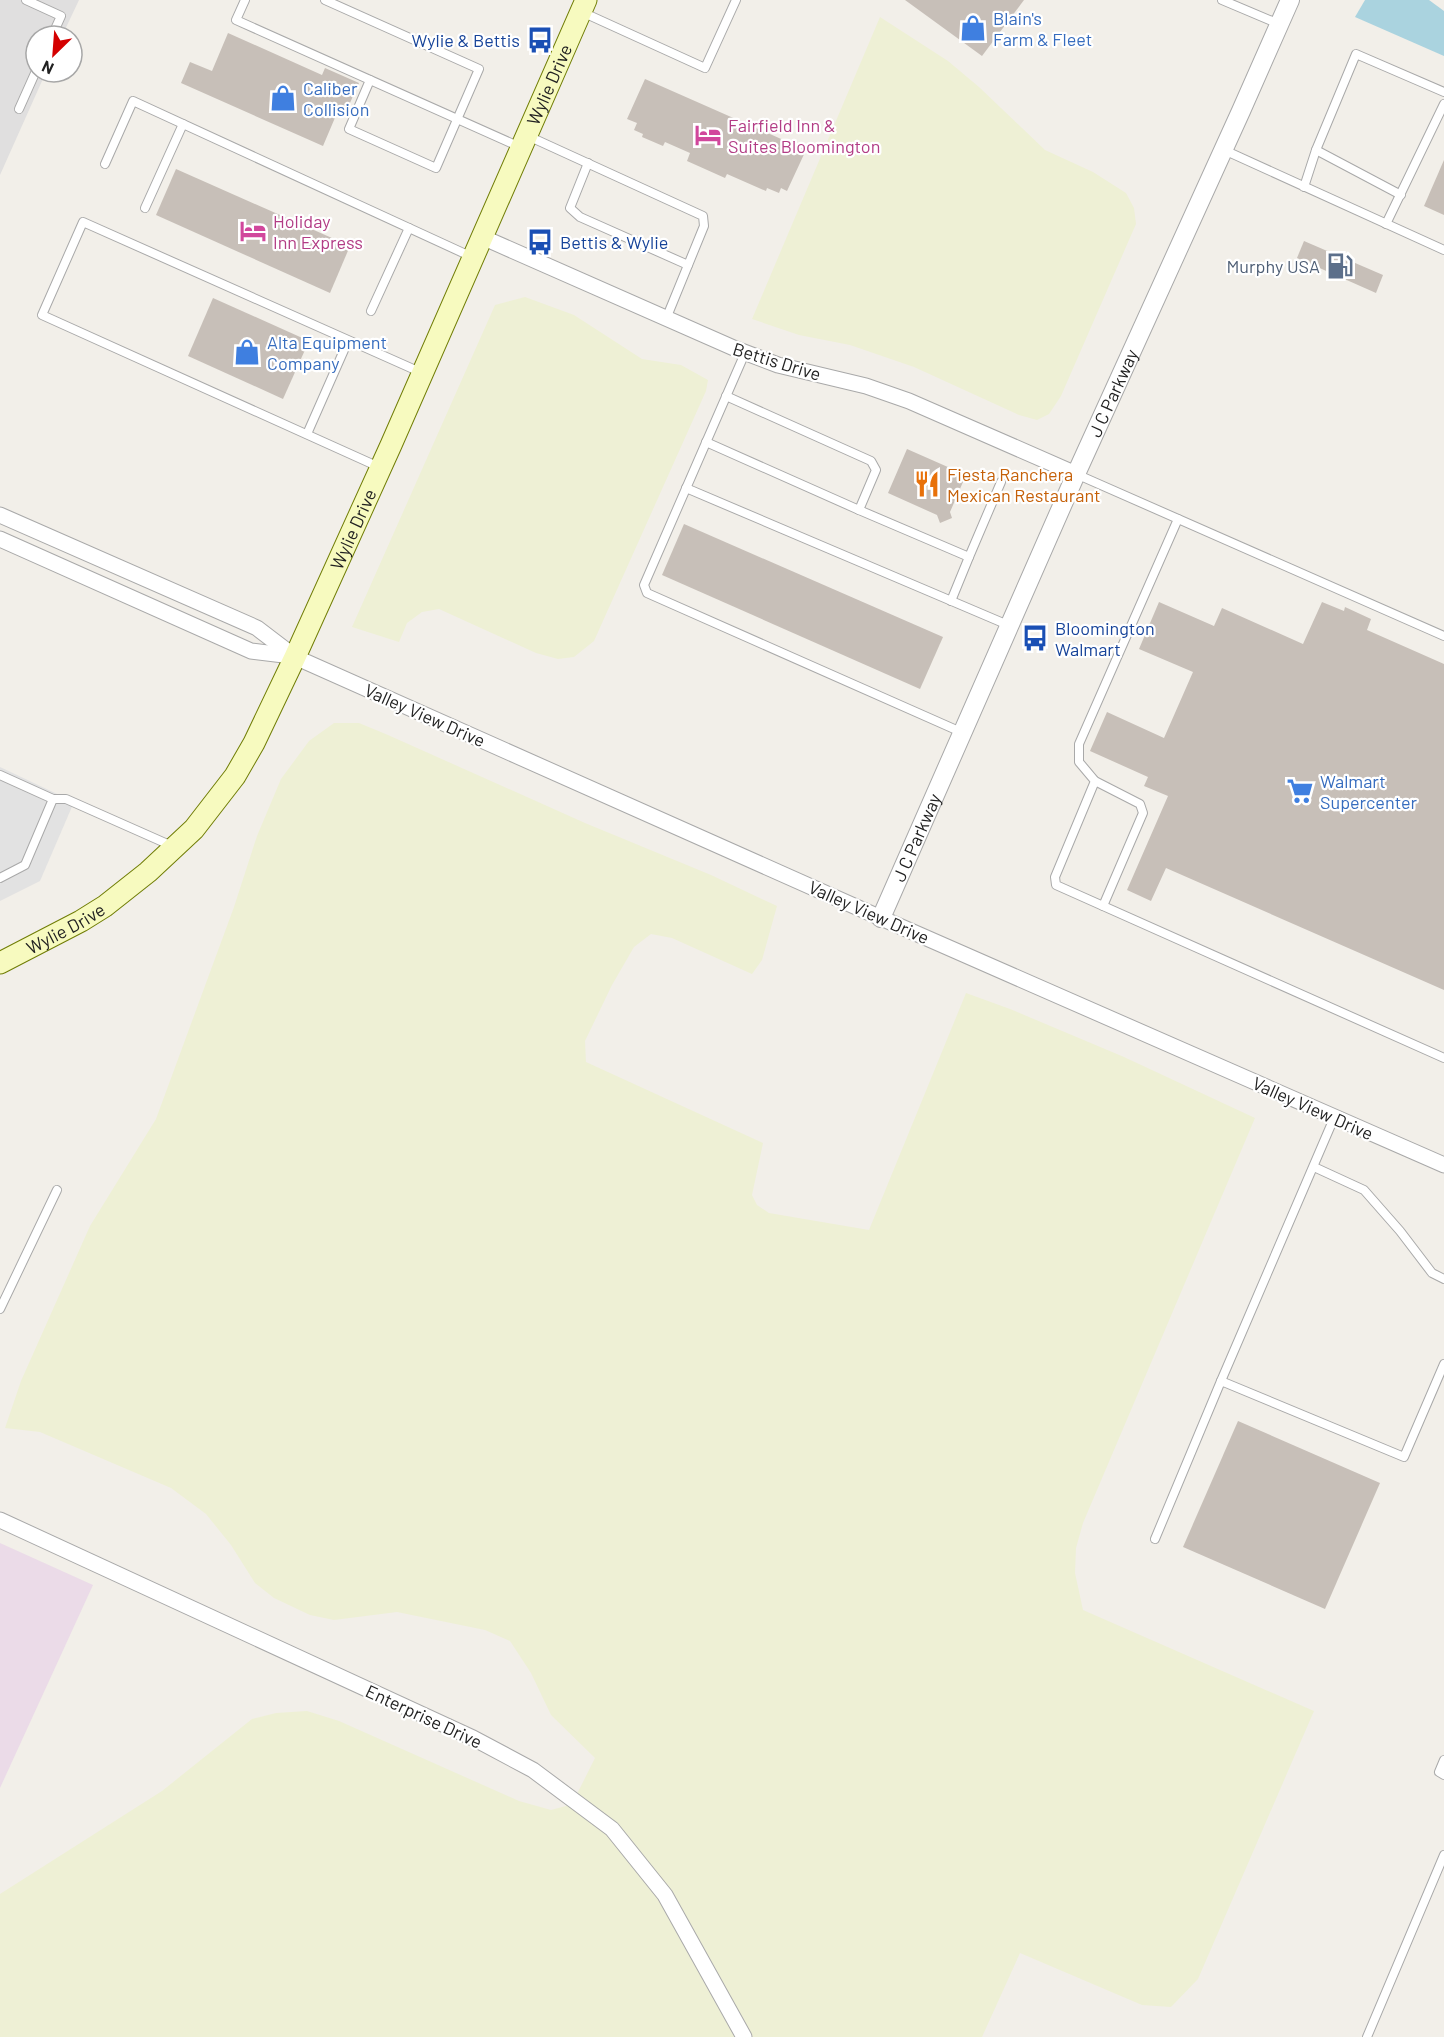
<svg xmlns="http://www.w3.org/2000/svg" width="1444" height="2037" font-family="Barlow,sans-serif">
	<rect width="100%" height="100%" fill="#f2efe9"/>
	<!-- residential -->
	<polygon fill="#e0dfdf" points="0,0 79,0 62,36 36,36 36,72 46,72 0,175"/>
	<!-- industrial -->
	<polygon fill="#ebdbe8" points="0,1543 93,1585 0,1788"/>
	<!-- farmland -->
	<g fill="#eef0d5">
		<polygon points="880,17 948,61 979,87 1045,150 1093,172 1126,193 1134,208 1136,224 1061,396 1049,414 1037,420 1019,415 914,367 850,345 799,335 752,319"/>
		<polygon points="525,297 574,315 642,359 681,365 708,380 706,391 594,641 574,657 558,659 536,653 439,609 422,612 407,623 399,642 352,627 495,305"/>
		<polygon points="334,723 359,723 388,735 585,823 711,875 777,906 762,960 752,974 672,938 651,934 634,947 612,985 585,1041 586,1062 763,1143 752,1195 757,1205 769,1213 869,1230 966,993 1010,1009 1124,1057 1255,1118 1083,1523 1076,1548 1075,1573 1083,1610 1314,1711 1198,1979 1171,2007 1142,2005 1020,1953 982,2037 0,2037 0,1894 162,1791 252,1719 276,1713 307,1711 339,1721 519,1801 551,1810 566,1806 576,1796 595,1758 551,1715 531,1673 510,1641 485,1630 397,1612 334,1620 310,1615 274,1598 255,1583 231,1545 206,1514 171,1488 40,1432 5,1428 21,1381 90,1226 156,1119 234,907 257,836 281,779 309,741"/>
	</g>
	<!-- parking -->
	<polygon fill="#e2e2e2" points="0,767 74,802 40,881 0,901"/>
	<!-- water -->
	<polygon fill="#aad3df" points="1365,0 1429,0 1444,11 1444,56 1355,17"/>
	<!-- building -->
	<g fill="#c7bfb8">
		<polygon points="905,0 1024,0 982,56"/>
		<polygon points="228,33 322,75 325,68 359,83 344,116 337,113 323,146 181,83 190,62 212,71"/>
		<polygon points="645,79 806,150 787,191 781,188 779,193 767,188 766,191 727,174 725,178 687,161 690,153 665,142 663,146 642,137 643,134 634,130 637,123 627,119"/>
		<polygon points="1444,160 1444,215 1424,206"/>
		<polygon points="176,169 350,246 330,293 156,215"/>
		<polygon points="1304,241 1383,275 1376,293 1297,258"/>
		<polygon points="213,298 309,341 283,399 188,356"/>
		<polygon points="907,449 966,475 950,512 952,518 940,523 937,515 888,493"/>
		<polygon points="684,524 943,637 920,689 662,575"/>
		<polygon points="1159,602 1214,626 1222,608 1303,644 1322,602 1344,611 1345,607 1371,619 1367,630 1444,664 1444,990 1166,868 1151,901 1127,890 1168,796 1144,786 1148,777 1090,751 1107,712 1164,738 1193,672 1139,649"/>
		<polygon points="1238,1421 1380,1483 1325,1609 1183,1547"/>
	</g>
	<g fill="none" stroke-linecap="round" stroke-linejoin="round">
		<!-- service casing -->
		<g stroke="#a9a9a9" stroke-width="10">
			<g id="service">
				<polyline points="26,0 61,16 52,36"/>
				<polyline points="245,0 236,20 520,147"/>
				<polyline points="325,0 479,69 436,168 349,129 370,80"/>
				<polyline points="1222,0 1279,24"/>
				<polyline points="582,12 705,68 736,0"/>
				<polyline points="19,109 36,71"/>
				<polyline points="528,136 703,216 704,226 666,319"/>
				<polyline points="1224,150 1444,250"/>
				<polyline points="1316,150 1401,195"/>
				<polyline points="588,163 570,208 580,217 688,265"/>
				<polyline points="105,164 133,101 472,257"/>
				<polyline points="1304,187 1316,150 1356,54 1444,92"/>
				<polyline points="145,208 183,124"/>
				<polyline points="1386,224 1444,104"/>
				<polyline points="371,311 409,228"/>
				<polyline points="745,353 644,585 647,593 961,732"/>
				<polyline points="726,396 871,461 876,470 859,510 969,557 951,601"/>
				<polyline points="307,434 348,341"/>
				<polyline points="706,442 859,510"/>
				<polyline points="379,467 42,315 83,222 420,372"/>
				<polyline points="1076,474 1444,636"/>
				<polyline points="686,488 1008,625"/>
				<polyline points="1178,519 1079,744 1079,762 1095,781 1055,877 1056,885 1444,1058"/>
				<polyline points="969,557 1001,482"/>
				<polyline points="0,775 53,799 66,799 172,846"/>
				<polyline points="1095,781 1140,804 1143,813 1103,906"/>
				<polyline points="0,878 25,865 53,799"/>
				<polyline points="1314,1167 1364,1190 1400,1231 1432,1273 1444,1279"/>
				<polyline points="0,1309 57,1190"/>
				<polyline points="1221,1381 1334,1118"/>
				<polyline points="1155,1539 1221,1381 1404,1457 1444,1364"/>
				<polyline points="1444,1760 1439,1772 1444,1775"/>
				<polyline points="1367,2037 1444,1855"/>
			</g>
		</g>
		<!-- minor casing -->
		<g stroke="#a9a9a9" stroke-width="17">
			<g id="minor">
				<polyline points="482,237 736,349 778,365 866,386 909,401 1076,474"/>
				<polyline points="0,515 257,628 295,657 881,918 1444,1165"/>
				<polyline points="0,539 251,651 292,656"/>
				<polyline points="0,1520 473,1738 533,1770 612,1829 665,1895 744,2037"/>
			</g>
		</g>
		<!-- tertiary casing -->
		<g stroke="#a9a9a9" stroke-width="20">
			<g id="tertiary">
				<path id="s1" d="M 881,918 L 1076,474 L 1241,111 L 1290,0"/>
			</g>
		</g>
		<!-- secondary casing -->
		<g stroke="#707d05" stroke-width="23">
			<g id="secondary">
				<path id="s2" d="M 0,963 L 81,921 L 105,906 L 148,872 L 194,829 L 235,776 L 254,743 L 295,657 L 391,445 L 586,0"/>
			</g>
		</g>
		<!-- service -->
		<use href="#service" stroke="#fff" stroke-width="8"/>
		<!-- minor -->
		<use href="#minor" stroke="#fff" stroke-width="15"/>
		<!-- tertiary -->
		<use href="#tertiary" stroke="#fff" stroke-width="18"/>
		<!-- secondary -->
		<use href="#secondary" stroke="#f7fabf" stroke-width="21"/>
	</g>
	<!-- icons -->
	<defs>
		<g id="shop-bare" transform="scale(2.07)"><path d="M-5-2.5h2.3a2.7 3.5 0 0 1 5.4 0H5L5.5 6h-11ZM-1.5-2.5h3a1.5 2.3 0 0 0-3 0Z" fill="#3f7fe0" stroke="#fff" stroke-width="2.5" paint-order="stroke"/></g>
		<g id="bus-bare" transform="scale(2.07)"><path d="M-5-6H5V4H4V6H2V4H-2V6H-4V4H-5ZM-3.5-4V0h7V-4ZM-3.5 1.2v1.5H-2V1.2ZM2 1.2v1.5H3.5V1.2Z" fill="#1a4fb4" stroke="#fff" stroke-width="2.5" paint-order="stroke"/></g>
		<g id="hotel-bare" transform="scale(2.07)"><path d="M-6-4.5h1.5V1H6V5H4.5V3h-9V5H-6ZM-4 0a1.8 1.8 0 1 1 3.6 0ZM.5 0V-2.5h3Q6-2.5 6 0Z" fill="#d1479c" stroke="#fff" stroke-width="2.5" paint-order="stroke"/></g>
		<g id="fuel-bare" transform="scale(2.07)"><path d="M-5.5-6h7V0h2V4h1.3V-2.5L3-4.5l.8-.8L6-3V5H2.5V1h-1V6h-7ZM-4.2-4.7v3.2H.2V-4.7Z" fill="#5c6f8a" stroke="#fff" stroke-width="2.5" paint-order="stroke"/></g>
		<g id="restaurant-bare" transform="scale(2.07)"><path d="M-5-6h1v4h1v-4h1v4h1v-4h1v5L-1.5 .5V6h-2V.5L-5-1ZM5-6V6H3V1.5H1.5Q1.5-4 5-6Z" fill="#e8710a" stroke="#fff" stroke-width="2.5" paint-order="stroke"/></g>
		<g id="supermarket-bare" transform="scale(2.07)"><path d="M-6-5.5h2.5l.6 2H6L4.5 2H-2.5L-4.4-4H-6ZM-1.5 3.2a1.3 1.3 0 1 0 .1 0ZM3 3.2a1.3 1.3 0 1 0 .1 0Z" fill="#3f7fe0" stroke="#fff" stroke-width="2.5" paint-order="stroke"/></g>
	</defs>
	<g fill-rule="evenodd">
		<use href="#shop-bare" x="973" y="28"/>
		<use href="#bus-bare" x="540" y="40"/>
		<use href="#shop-bare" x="283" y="98"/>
		<use href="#hotel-bare" x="708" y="135"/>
		<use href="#hotel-bare" x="253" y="231"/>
		<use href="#bus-bare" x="540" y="242"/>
		<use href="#fuel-bare" x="1340" y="266"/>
		<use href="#shop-bare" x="247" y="352"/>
		<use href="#restaurant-bare" x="927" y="484"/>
		<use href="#bus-bare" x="1035" y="638"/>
		<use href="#supermarket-bare" x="1300" y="791"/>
	</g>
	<g text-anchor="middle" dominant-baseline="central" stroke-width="4.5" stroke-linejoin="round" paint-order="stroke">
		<!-- shop labels -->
		<g font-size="18" fill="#366cbe" stroke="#fff" text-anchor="start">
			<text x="993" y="18">Blain's<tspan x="993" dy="21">Farm &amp; Fleet</tspan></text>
			<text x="303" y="88">Caliber<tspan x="303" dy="21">Collision</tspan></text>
			<text x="267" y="342">Alta Equipment<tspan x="267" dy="21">Company</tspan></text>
			<text x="1320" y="781">Walmart<tspan x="1320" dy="21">Supercenter</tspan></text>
		</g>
		<!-- transit labels -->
		<g font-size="18" fill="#164399" stroke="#fff" text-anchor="start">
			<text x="520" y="40" text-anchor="end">Wylie &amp; Bettis</text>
			<text x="560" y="242">Bettis &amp; Wylie</text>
			<text x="1055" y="628">Bloomington<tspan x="1055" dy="21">Walmart</tspan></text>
		</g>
		<!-- street labels -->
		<g font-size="18" fill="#222" stroke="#fff">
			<text stroke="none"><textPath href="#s2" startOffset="1064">Wylie Drive</textPath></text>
			<text transform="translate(777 361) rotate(17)">Bettis Drive</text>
			<text stroke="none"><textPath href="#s1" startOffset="574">J C Parkway</textPath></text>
			<text stroke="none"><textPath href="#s2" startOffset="578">Wylie Drive</textPath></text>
			<text transform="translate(425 715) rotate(24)">Valley View Drive</text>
			<text stroke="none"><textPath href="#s1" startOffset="88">J C Parkway</textPath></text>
			<text transform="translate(869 912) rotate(24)">Valley View Drive</text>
			<text stroke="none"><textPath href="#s2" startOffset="74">Wylie Drive</textPath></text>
			<text transform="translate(1313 1108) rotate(24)">Valley View Drive</text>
			<text transform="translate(424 1716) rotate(25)">Enterprise Drive</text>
		</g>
		<!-- hotel labels -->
		<g font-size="18" fill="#b23c85" stroke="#fff" text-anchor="start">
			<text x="728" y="125">Fairfield Inn &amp;<tspan x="728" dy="21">Suites Bloomington</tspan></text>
			<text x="273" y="221">Holiday<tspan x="273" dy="21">Inn Express</tspan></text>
		</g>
		<!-- service labels -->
		<g font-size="18" fill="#4e5e75" stroke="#fff" text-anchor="end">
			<text x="1320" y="266">Murphy USA</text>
		</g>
		<!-- food labels -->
		<g font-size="18" fill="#c56008" stroke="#fff" text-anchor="start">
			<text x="947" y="474">Fiesta Ranchera<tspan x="947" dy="21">Mexican Restaurant</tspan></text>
		</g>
	</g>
	<!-- north arrow -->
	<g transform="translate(54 54) rotate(205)"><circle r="28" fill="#ffffff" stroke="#a7a7a7" stroke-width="1.5"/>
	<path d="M0-4.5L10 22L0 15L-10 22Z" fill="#d40000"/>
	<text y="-9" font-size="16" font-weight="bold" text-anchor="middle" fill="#222222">N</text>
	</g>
</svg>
